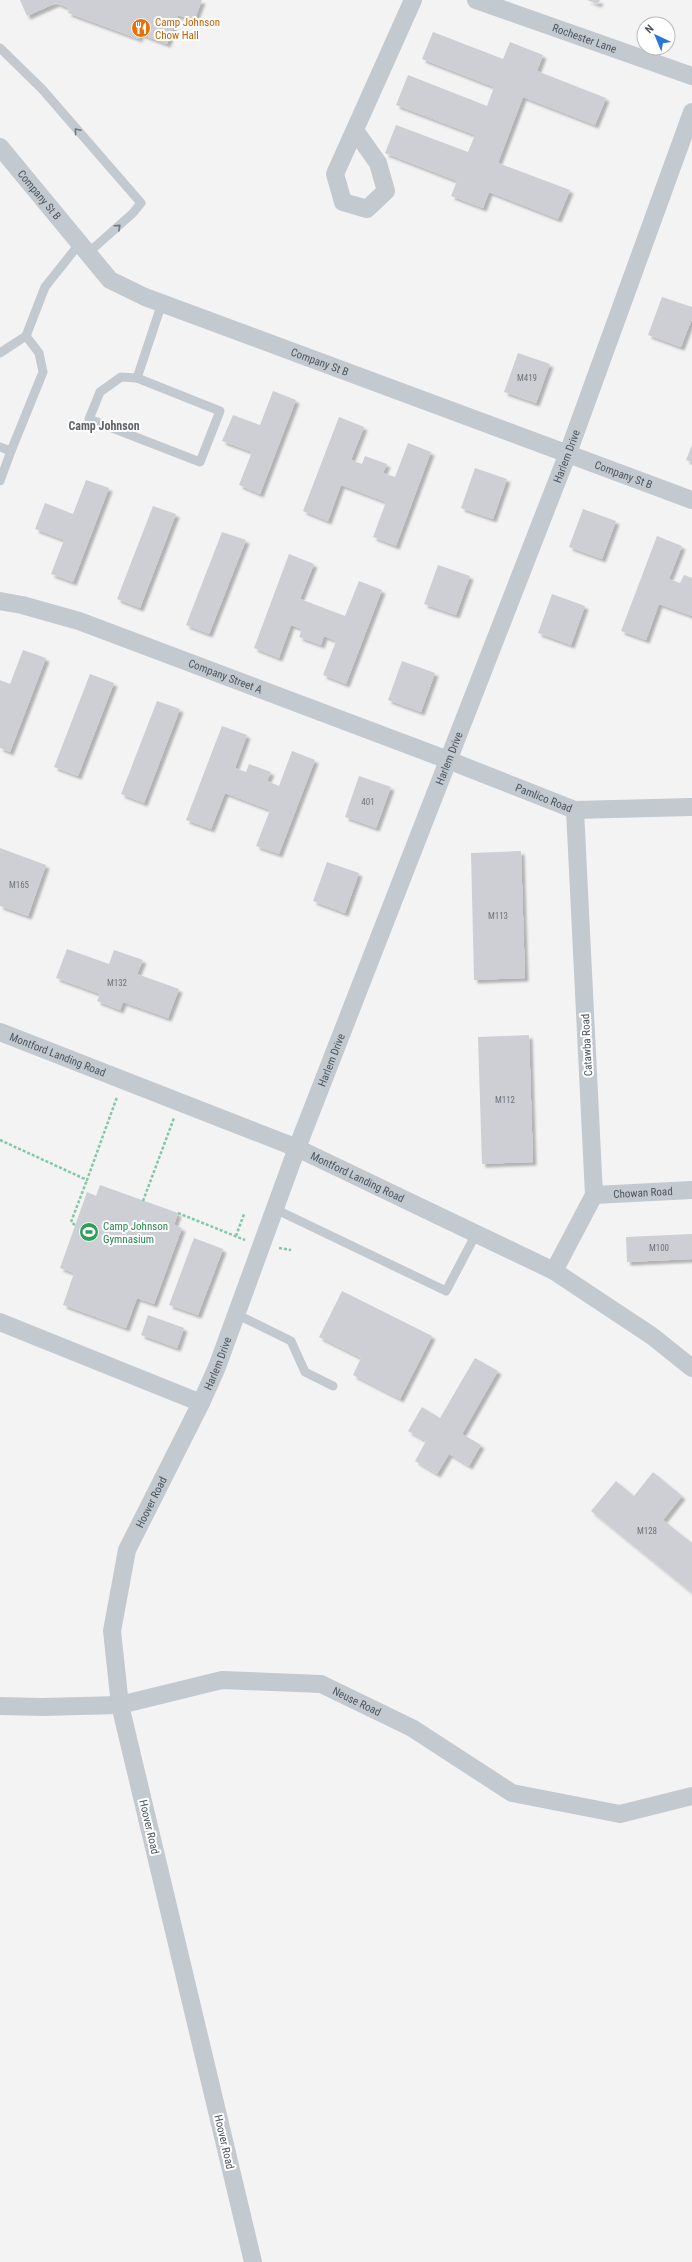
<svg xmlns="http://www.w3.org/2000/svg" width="692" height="2262" font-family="'Roboto Condensed',sans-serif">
	<defs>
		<filter id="shadow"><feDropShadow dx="3.5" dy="3.5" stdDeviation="1" flood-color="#0004"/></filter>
	</defs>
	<rect width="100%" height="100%" fill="#f4f3f3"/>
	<!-- building -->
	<g fill="#cdcfd4" filter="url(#shadow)">
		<polygon points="20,0 202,0 194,21 178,15 167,44 140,34 139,39 68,13 69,8 56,3 27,16"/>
		<polygon points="587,0 600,0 598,4"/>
		<polygon points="433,32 503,59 510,42 543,55 537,71 606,98 595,125 523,97 498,163 570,190 558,219 489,192 483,208 451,196 457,181 385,153 396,125 468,152 475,135 396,105 408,75 487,106 494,87 422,59"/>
		<polygon points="662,297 692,307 692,318 681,347 648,335"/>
		<polygon points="518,353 550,364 536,403 504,392"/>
		<polygon points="273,391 296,400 260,494 239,485 252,452 222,441 233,415 260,425"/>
		<polygon points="339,417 364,427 351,460 362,464 365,456 387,464 383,473 395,477 408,443 431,452 396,546 373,537 386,502 341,485 328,521 303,511"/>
		<polygon points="692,445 692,462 686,460"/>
		<polygon points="475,468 507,479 493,519 461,508"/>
		<polygon points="86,480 109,488 73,582 51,574 64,540 35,529 45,503 73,514"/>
		<polygon points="153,506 176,514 140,608 117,599"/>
		<polygon points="583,509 616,521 602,559 569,547"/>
		<polygon points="222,532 246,540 209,634 186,625"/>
		<polygon points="657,536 682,546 669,579 680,583 684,575 692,578 692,616 659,604 646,640 621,631"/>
		<polygon points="289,554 314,564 300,599 345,616 359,581 382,590 346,684 323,675 336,641 324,636 321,645 299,637 302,629 291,625 279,658 254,648"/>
		<polygon points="438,565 470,576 456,615 424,604"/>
		<polygon points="552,594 585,606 571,645 538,633"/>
		<polygon points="23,650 46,658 10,752 0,748 0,680 10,684"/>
		<polygon points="402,661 435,673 421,712 388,700"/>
		<polygon points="90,674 114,683 78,776 54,767"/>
		<polygon points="157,701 180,709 144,803 121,794"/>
		<polygon points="222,726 247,735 235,768 246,772 249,764 271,772 267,781 279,786 292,751 315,760 279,854 256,846 270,810 225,793 211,829 186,820"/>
		<polygon points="359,776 391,787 376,828 345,817"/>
		<polygon points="0,848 46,865 28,916 0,906"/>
		<polygon points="521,851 525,978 474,980 471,853"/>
		<polygon points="327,862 359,873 345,913 313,901"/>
		<polygon points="67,949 109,964 114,950 143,960 137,974 179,989 168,1018 123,1002 120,1010 97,1001 100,994 56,978"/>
		<polygon points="529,1035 533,1162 482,1164 478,1037"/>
		<polygon points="100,1185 178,1213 174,1225 182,1228 154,1304 137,1298 126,1328 63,1305 74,1273 60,1268 87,1192 96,1196"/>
		<polygon points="692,1234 692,1259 627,1262 626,1237"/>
		<polygon points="194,1238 223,1249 198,1315 169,1305"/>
		<polygon points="342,1291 432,1336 400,1399 353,1375 361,1358 319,1337"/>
		<polygon points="148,1315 184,1328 177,1348 141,1335"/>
		<polygon points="475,1358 498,1371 462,1434 481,1445 469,1466 449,1454 437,1474 415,1461 426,1441 408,1431 422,1407 440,1418"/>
		<polygon points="653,1472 682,1496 663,1520 692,1543 692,1593 591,1511 616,1481 634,1496"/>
	</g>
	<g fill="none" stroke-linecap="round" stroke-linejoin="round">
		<!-- path -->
		<g stroke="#81c8a5" stroke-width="2.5" stroke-dasharray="3 2" stroke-linecap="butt">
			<polyline points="0,1140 87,1180 117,1097"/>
			<polyline points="143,1201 174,1118"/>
			<polyline points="178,1213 245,1240"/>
			<polyline points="75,1225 71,1222 87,1180"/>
			<polyline points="236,1236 244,1214"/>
			<polyline points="279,1248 291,1250"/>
		</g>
		<!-- service -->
		<g stroke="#c2c9cf" stroke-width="9">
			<polyline points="0,48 42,89 141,203 133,213 88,253"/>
			<polyline points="0,353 26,336 45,287 80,243"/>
			<polygon points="121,377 137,378 220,411 200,462 89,419 100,392"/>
			<polyline points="137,378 162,303"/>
			<polyline points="0,447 11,451 43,372 39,353 26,336"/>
			<polyline points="0,481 11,451"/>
			<polyline points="275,1209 446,1291 476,1234"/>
			<polyline points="236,1314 291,1341 305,1372 333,1386"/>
		</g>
		<!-- minor -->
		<g stroke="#c2c9cf" stroke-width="18">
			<path id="s1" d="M 476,0 L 692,76"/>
			<polyline points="356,132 378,163 386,191 367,209 343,202 335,174 413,0"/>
			<path id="s2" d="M 0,147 L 110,280 L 145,297 L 692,500"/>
			<path id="s3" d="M 0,601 L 22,605 L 79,621 L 448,760 L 575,810 L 692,807"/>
			<path id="s4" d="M 0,1032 L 297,1148 L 554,1271 L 652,1336 L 692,1368"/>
			<path id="s5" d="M 594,1195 L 692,1190"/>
			<polyline points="554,1271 594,1195 575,810"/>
			<polyline points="0,1322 201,1403"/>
			<path id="s6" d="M 0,1706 L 42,1707 L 120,1705 L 222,1680 L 321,1684 L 412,1728 L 512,1793 L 620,1814 L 692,1796"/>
			<path id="s7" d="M 253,2262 L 120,1705 L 112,1631 L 127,1550 L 201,1403 L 217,1367 L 297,1148 L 568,453 L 692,112"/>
		</g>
	</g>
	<!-- one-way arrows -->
	<defs><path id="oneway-chevron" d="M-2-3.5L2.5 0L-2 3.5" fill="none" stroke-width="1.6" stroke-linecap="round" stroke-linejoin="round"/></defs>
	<g stroke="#6f7880">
		<use href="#oneway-chevron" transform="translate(77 131) rotate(-130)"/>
		<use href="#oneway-chevron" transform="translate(118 227) rotate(-42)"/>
	</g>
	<!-- icons -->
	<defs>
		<g id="restaurant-disc" transform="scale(1)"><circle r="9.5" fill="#e8710a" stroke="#fff"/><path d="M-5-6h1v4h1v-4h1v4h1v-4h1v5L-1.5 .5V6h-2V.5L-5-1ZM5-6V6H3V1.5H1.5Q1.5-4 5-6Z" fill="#fff"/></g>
		<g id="stadium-disc" transform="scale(1)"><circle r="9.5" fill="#2e9e5b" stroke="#fff"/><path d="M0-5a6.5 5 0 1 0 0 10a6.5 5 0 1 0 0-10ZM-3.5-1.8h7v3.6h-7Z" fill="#fff"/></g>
	</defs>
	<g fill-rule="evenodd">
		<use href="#restaurant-disc" x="141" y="28"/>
		<use href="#stadium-disc" x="89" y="1232"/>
	</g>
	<g text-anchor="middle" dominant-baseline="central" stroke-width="4" stroke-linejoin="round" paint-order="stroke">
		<!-- number labels -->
		<g font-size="9" fill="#6c747c">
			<text x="527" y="378">M419</text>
			<text x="368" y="802">401</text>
			<text x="19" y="885">M165</text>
			<text x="498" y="916">M113</text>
			<text x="117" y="983">M132</text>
			<text x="505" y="1100">M112</text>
			<text x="659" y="1248">M100</text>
			<text x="647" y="1531">M128</text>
		</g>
		<!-- food labels -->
		<g font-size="11" fill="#c56008" stroke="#fff" text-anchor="start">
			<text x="155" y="22">Camp Johnson<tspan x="155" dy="13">Chow Hall</tspan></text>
		</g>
		<!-- street labels -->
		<g font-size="11" fill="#4c555e" stroke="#fff">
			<text stroke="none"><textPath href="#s1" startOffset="115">Rochester Lane</textPath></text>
			<text stroke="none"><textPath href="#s2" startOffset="62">Company St B</textPath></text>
			<text stroke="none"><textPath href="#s2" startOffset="398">Company St B</textPath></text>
			<text stroke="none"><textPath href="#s7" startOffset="1909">Harlem Drive</textPath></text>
			<text stroke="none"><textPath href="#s2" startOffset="722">Company St B</textPath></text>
			<text stroke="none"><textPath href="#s3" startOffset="238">Company Street A</textPath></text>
			<text stroke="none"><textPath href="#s7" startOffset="1585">Harlem Drive</textPath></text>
			<text stroke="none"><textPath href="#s3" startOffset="579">Pamlico Road</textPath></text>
			<text transform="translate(587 1045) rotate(-93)">Catawba Road</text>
			<text stroke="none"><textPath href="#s4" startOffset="62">Montford Landing Road</textPath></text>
			<text stroke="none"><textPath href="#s7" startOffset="1261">Harlem Drive</textPath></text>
			<text stroke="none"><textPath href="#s4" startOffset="386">Montford Landing Road</textPath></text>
			<text stroke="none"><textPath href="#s5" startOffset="49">Chowan Road</textPath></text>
			<text stroke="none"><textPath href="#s7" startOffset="937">Harlem Drive</textPath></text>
			<text stroke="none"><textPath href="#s7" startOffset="783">Hoover Road</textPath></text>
			<text stroke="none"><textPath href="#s6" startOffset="364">Neuse Road</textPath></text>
			<text transform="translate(149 1827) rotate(77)">Hoover Road</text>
			<text transform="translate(224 2142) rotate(77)">Hoover Road</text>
		</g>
		<!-- leisure labels -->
		<g font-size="11" fill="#27864d" stroke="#fff" text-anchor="start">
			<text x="103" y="1226">Camp Johnson<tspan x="103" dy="13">Gymnasium</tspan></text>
		</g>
		<!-- neighbourhood labels -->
		<g font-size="12" font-weight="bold" fill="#5f6367" stroke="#fff">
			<text x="104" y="426">Camp Johnson</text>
		</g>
	</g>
	<!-- north arrow -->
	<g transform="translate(656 36) rotate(316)"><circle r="19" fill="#ffffff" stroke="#b7bbbf"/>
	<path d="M0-3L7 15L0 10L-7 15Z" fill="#2d75d4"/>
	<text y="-6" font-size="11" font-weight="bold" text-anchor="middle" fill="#4c555e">N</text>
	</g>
</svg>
